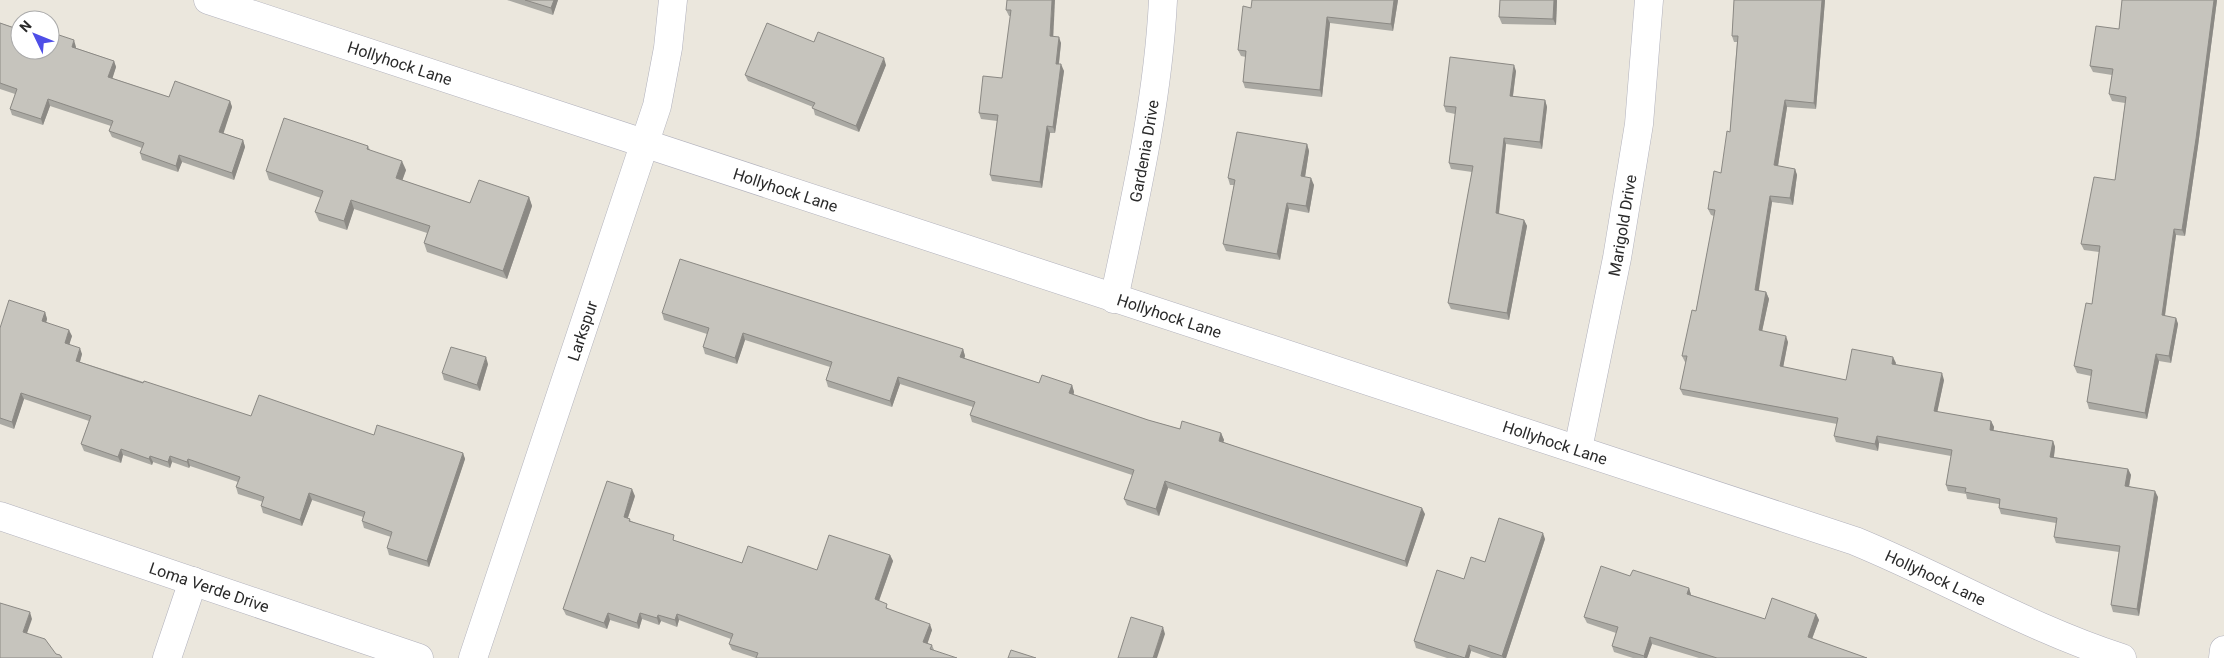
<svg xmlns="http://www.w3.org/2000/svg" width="2224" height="658" font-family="Roboto,sans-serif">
	<rect width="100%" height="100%" fill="#ebe7dd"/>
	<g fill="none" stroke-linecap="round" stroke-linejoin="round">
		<!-- minor casing -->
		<g stroke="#b1b1bc" stroke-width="29">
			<g id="minor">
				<path id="s1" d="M 208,0 L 1855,541 C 1945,578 2029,628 2122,658"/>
				<path id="s2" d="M 1114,299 C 1135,200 1158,101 1163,0"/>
				<path id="s3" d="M 1578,449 L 1617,258 L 1639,124 L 1649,0"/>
				<path id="s4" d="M 0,516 L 419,658"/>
				<polyline points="167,658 193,581"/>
				<path id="s5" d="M 473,658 L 657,106 L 668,48 L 673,0"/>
				<polyline points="2223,658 2224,650"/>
			</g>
		</g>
		<!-- minor -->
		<use href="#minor" stroke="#fff" stroke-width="28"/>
	</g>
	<!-- wall -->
	<g fill="#aaa9a3">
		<polygon points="507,0 558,0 553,15"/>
		<polygon points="1007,0 1061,43 1059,64 1064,71 1055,133 1050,133 1042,188 992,181 990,175 997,121 981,119 979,113 1002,78 1011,16 1009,16 1006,10"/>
		<polygon points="1398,0 1393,31 1330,23 1322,97 1245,88 1243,82 1246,57 1241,56 1238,50 1251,8"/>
		<polygon points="1500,0 1557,0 1556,25 1502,24 1499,17"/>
		<polygon points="1734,0 1825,0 1816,109 1787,107 1778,166 1795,169 1797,175 1793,205 1772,202 1758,291 1766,292 1769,299 1762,331 1788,342 1783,367 1846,380 1896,363 1895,364 1944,380 1937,412 1991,421 1994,427 1993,430 2053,441 2055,447 2054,457 2128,469 2131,475 2129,486 2158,497 2139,616 2113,612 2111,605 2119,552 2056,543 2054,537 2056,523 2001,514 1999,508 1999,504 1967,499 1966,494 1948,491 1946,485 1951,456 1879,443 1878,451 1836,442 1834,436 1837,424 1683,395 1680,389 1686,362 1685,362 1682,356 1696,311 1714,216 1711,215 1708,209 1721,173 1730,132 1737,42 1734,42 1732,36"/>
		<polygon points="2122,0 2217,0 2198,146 2185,236 2176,235 2165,316 2176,318 2178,324 2171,363 2159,361 2147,419 2089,409 2087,402 2091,376 2077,373 2074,366 2092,304 2099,252 2084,250 2081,244 2115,180 2125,103 2112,101 2109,94 2112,75 2093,72 2090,66 2119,29"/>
		<polygon points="0,23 76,47 76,48 114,61 116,67 112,78 169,97 230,101 232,107 223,133 243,140 245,147 234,180 182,162 178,172 142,160 140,153 142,148 112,137 109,131 111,126 50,106 43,125 12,115 10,109 15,94 0,89"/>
		<polygon points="814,42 886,65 859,132 815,115 813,107 748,81 745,75"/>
		<polygon points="1516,71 1513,96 1545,100 1547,107 1542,149 1506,144 1499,214 1524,220 1527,226 1509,320 1451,309 1448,303 1472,172 1451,169 1449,163 1455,114 1446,112 1444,106"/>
		<polygon points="1307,144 1309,151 1305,177 1314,185 1309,213 1289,209 1280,260 1226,251 1223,244 1234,185 1230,185 1228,178"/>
		<polygon points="368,146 370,150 406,170 402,180 470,203 529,197 532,206 507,279 427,252 424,243 427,233 354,209 347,230 319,221 315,212 321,198 269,180 266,171"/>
		<polygon points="45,312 47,319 46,322 72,336 69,344 82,354 80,362 251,416 374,435 463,453 465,459 429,567 389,555 387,548 391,537 364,528 362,521 363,517 312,500 302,526 263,513 261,506 263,502 238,494 236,487 238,482 190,466 189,468 172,462 170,468 153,462 152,465 123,455 121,463 84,451 81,444 89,421 24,399 14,429 0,424 0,328"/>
		<polygon points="662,313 963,349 965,356 964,358 1039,383 1072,385 1074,392 1073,395 1148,420 1180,429 1221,433 1224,440 1223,442 1425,514 1407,567 1168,488 1159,516 1127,505 1124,499 1132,475 972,422 970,415 973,407 900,384 892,407 828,387 826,380 830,367 745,340 737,364 705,354 703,347 707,334 664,320"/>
		<polygon points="488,364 480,391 444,380 442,373"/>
		<polygon points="635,496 628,518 631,521 676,541 742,563 817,570 890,555 893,561 879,601 890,610 932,630 927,643 932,645 934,650 756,658 732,650 729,644 731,639 679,620 677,627 661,621 659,625 642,619 639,629 610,620 607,629 566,615 563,609"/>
		<polygon points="1545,539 1506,658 1491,658 1471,651 1469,658 1447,658 1416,648 1414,641 1464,579 1485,562"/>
		<polygon points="1630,576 1689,588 1691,595 1765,619 1816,614 1819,620 1812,639 1867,658 1699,658 1652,644 1647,658 1633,658 1614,652 1612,646 1616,633 1587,623 1584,617"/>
	</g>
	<!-- shaded-wall -->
	<g fill="#8b8984">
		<polygon points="554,0 558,0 553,15 551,8"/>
		<polygon points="1052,0 1055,0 1053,42 1050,36"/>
		<polygon points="1394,0 1398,0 1393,31 1391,24"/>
		<polygon points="1554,0 1557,0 1556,25 1553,19"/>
		<polygon points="1822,0 1825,0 1816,109 1814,103"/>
		<polygon points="2214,0 2217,0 2198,146 2185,236 2182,230"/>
		<polygon points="1327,17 1330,23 1322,97 1320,90"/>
		<polygon points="1059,37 1061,43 1058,70 1056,64"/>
		<polygon points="74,40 76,47 74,53 72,47"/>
		<polygon points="884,58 886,65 859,132 856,126"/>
		<polygon points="114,61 116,67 111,83 108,77"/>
		<polygon points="1061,64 1064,71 1055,133 1053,127"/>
		<polygon points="1514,65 1516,71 1512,102 1510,96"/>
		<polygon points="48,99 50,106 43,125 41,119"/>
		<polygon points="1545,100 1547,107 1542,149 1540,142"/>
		<polygon points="1785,100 1787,107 1777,172 1774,165"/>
		<polygon points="230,101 232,107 222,138 219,132"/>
		<polygon points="1047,126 1050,133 1042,188 1040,182"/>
		<polygon points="1504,138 1506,144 1498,220 1496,213"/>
		<polygon points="243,140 245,147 234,180 232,173"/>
		<polygon points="1307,144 1309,151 1304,183 1301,176"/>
		<polygon points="179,155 182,162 178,172 176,166"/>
		<polygon points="402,161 406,170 400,187 396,178"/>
		<polygon points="1795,169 1797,175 1793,205 1790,198"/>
		<polygon points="1311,178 1314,185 1309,213 1306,206"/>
		<polygon points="1770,196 1772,202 1758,296 1755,290"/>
		<polygon points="529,197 532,206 507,279 503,271"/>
		<polygon points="351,200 354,209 347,230 344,221"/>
		<polygon points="1287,203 1289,209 1280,260 1277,254"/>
		<polygon points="1524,220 1527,226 1509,320 1507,313"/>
		<polygon points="2174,229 2176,235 2164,321 2162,315"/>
		<polygon points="1766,292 1769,299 1761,336 1759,330"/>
		<polygon points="45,312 47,319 45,327 42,321"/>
		<polygon points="2176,318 2178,324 2171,363 2169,356"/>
		<polygon points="69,330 72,336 68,349 65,343"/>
		<polygon points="743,333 745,340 737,364 735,358"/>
		<polygon points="1786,336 1788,342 1782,373 1780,366"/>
		<polygon points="80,348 82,354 78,368 76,361"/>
		<polygon points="963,349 965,356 963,363 960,357"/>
		<polygon points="2156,354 2159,361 2147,419 2145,413"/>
		<polygon points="486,357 488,364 480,391 477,385"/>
		<polygon points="1893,357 1896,363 1894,370 1892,364"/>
		<polygon points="1942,373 1944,380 1936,418 1934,411"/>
		<polygon points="898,377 900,384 892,407 890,401"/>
		<polygon points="1072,385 1074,392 1072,400 1069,393"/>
		<polygon points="21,393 24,399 14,429 12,422"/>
		<polygon points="1991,421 1994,427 1993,436 1990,430"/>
		<polygon points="1221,433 1224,440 1222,447 1219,441"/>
		<polygon points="1877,436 1879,443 1878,451 1875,444"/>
		<polygon points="2053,441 2055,447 2053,463 2050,457"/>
		<polygon points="121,449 123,455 121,463 118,457"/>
		<polygon points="463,453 465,459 429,567 427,561"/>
		<polygon points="150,456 153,462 152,465 149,459"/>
		<polygon points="170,456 172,462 170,468 168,462"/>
		<polygon points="188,459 190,466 189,468 187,462"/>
		<polygon points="2128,469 2131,475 2128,492 2125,486"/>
		<polygon points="1165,481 1168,488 1159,516 1156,509"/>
		<polygon points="632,489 635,496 626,523 624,517"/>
		<polygon points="2155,491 2158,497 2139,616 2137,609"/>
		<polygon points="309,493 312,500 302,526 300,520"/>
		<polygon points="1422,508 1425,514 1407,567 1405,561"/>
		<polygon points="1543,533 1545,539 1506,658 1503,658 1502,656"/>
		<polygon points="890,555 893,561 877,606 875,599"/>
		<polygon points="1689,588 1691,595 1689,601 1687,594"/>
		<polygon points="30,612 32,619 25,639 23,632"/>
		<polygon points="608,613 610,620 607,629 604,623"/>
		<polygon points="640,613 642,619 639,629 637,623"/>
		<polygon points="677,614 679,620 677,627 675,620"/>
		<polygon points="1816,614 1819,620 1810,644 1808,637"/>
		<polygon points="658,615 661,621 659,625 657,618"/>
		<polygon points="930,624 932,630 926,648 923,642"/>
		<polygon points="1163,627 1165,634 1157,658 1153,658"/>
		<polygon points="1650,637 1652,644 1647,658 1644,658 1644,656"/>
		<polygon points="1469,645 1471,651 1469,658 1465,658"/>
	</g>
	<!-- building -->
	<g fill="#c6c4bd" stroke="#8b8984">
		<polygon points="525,0 554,0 551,8"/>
		<polygon points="1007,0 1052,0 1050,36 1059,37 1056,64 1061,64 1053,127 1047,126 1040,182 990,175 998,115 979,113 983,76 1002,78 1011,10 1006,10"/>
		<polygon points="1252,0 1394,0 1391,24 1327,17 1320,90 1243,82 1246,51 1238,50 1243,6 1251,8"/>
		<polygon points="1500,0 1554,0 1553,19 1499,17"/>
		<polygon points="1734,0 1822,0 1814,103 1785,100 1774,165 1795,169 1790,198 1770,196 1755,290 1766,292 1759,330 1786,336 1780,366 1846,380 1852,349 1893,357 1892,364 1942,373 1934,411 1991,421 1990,430 2053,441 2050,457 2128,469 2125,486 2155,491 2137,609 2111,605 2120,546 2054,537 2057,518 1999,508 2000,499 1965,492 1966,488 1946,485 1952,450 1877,436 1875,444 1834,436 1838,418 1680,389 1687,356 1682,356 1692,310 1696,311 1715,210 1708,209 1714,171 1721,173 1727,131 1730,132 1738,36 1732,36"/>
		<polygon points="2122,0 2214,0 2196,139 2182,230 2174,229 2162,315 2176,318 2169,356 2156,354 2145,413 2087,402 2092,370 2074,366 2086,303 2092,304 2100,246 2081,244 2094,177 2115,180 2126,97 2109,94 2113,69 2090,66 2096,26 2119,29"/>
		<polygon points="0,23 20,30 20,50 50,50 50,32 74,40 72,47 114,61 108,77 169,97 175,81 230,101 219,132 243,140 232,173 179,155 176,166 140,153 144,143 109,131 113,121 48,99 41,119 10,109 17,89 0,83"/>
		<polygon points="767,23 814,42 818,32 884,58 856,126 812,108 815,103 745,75"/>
		<polygon points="1450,57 1514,65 1510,96 1545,100 1540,142 1504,138 1496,213 1524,220 1507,313 1448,303 1473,166 1449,163 1456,107 1444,106"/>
		<polygon points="284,118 368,146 367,149 402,161 396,178 470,203 479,180 529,197 503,271 424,243 430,226 351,200 344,221 315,212 323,191 266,171"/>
		<polygon points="1237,132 1307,144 1301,176 1311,178 1306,206 1287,203 1277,254 1223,244 1235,180 1228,178"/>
		<polygon points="680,259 963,349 960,357 1039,383 1042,375 1072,385 1069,393 1148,420 1180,429 1182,421 1221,433 1219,441 1422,508 1405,561 1165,481 1156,509 1124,499 1134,470 970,415 975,402 898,377 890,401 826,380 832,362 743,333 735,358 703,347 709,328 662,313"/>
		<polygon points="9,300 45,312 42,321 69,330 65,343 80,348 76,361 143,383 144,381 251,416 259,395 374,435 377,425 463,453 427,561 387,548 392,532 362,521 365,512 309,493 300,520 261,506 264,497 236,487 240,477 188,459 187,462 170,456 168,462 150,456 149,459 121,449 118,457 81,444 91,416 21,393 12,422 0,418 0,328"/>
		<polygon points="451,347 486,357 477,385 442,373"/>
		<polygon points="607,481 632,489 624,517 630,519 629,521 674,535 673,540 742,563 748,546 817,570 829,535 890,555 875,599 887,604 886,608 930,624 923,642 932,645 930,649 957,658 756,658 758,653 729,644 733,634 677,614 675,620 658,615 657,618 640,613 637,623 608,613 604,623 563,609"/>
		<polygon points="1499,518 1543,533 1502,656 1469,645 1465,658 1414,641 1437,570 1464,579 1471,557 1485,562"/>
		<polygon points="1601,566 1630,576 1633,570 1689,588 1687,594 1765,619 1772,598 1816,614 1808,637 1867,658 1717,658 1650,637 1644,656 1612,646 1618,627 1584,617"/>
		<polygon points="0,603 30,612 23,632 45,639 56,654 60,655 62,658 0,658"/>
		<polygon points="1131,617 1163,627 1153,658 1118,658"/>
		<polygon points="1011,650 1036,658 1008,658"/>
	</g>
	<g text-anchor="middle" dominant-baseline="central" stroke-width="4" stroke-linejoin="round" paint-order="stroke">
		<!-- street labels -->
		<g font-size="16" fill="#2a2a2a" stroke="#fff">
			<text stroke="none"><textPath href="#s1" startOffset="202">Hollyhock Lane</textPath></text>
			<text stroke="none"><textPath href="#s2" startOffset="151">Gardenia Drive</textPath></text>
			<text stroke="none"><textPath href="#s1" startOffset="608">Hollyhock Lane</textPath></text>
			<text stroke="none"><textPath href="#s3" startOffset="228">Marigold Drive</textPath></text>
			<text stroke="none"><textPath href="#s1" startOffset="1012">Hollyhock Lane</textPath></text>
			<text stroke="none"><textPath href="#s5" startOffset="345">Larkspur</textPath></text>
			<text stroke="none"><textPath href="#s1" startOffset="1418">Hollyhock Lane</textPath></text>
			<text stroke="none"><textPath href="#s1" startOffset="1822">Hollyhock Lane</textPath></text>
			<text stroke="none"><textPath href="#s4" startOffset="221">Loma Verde Drive</textPath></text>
		</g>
	</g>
	<!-- north arrow -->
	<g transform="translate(35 35) rotate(313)"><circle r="24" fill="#ffffff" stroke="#aaaaaa"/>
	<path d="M0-4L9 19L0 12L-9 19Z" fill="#4e4ee7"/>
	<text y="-8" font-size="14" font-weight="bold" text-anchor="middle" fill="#2a2a2a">N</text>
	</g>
</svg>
